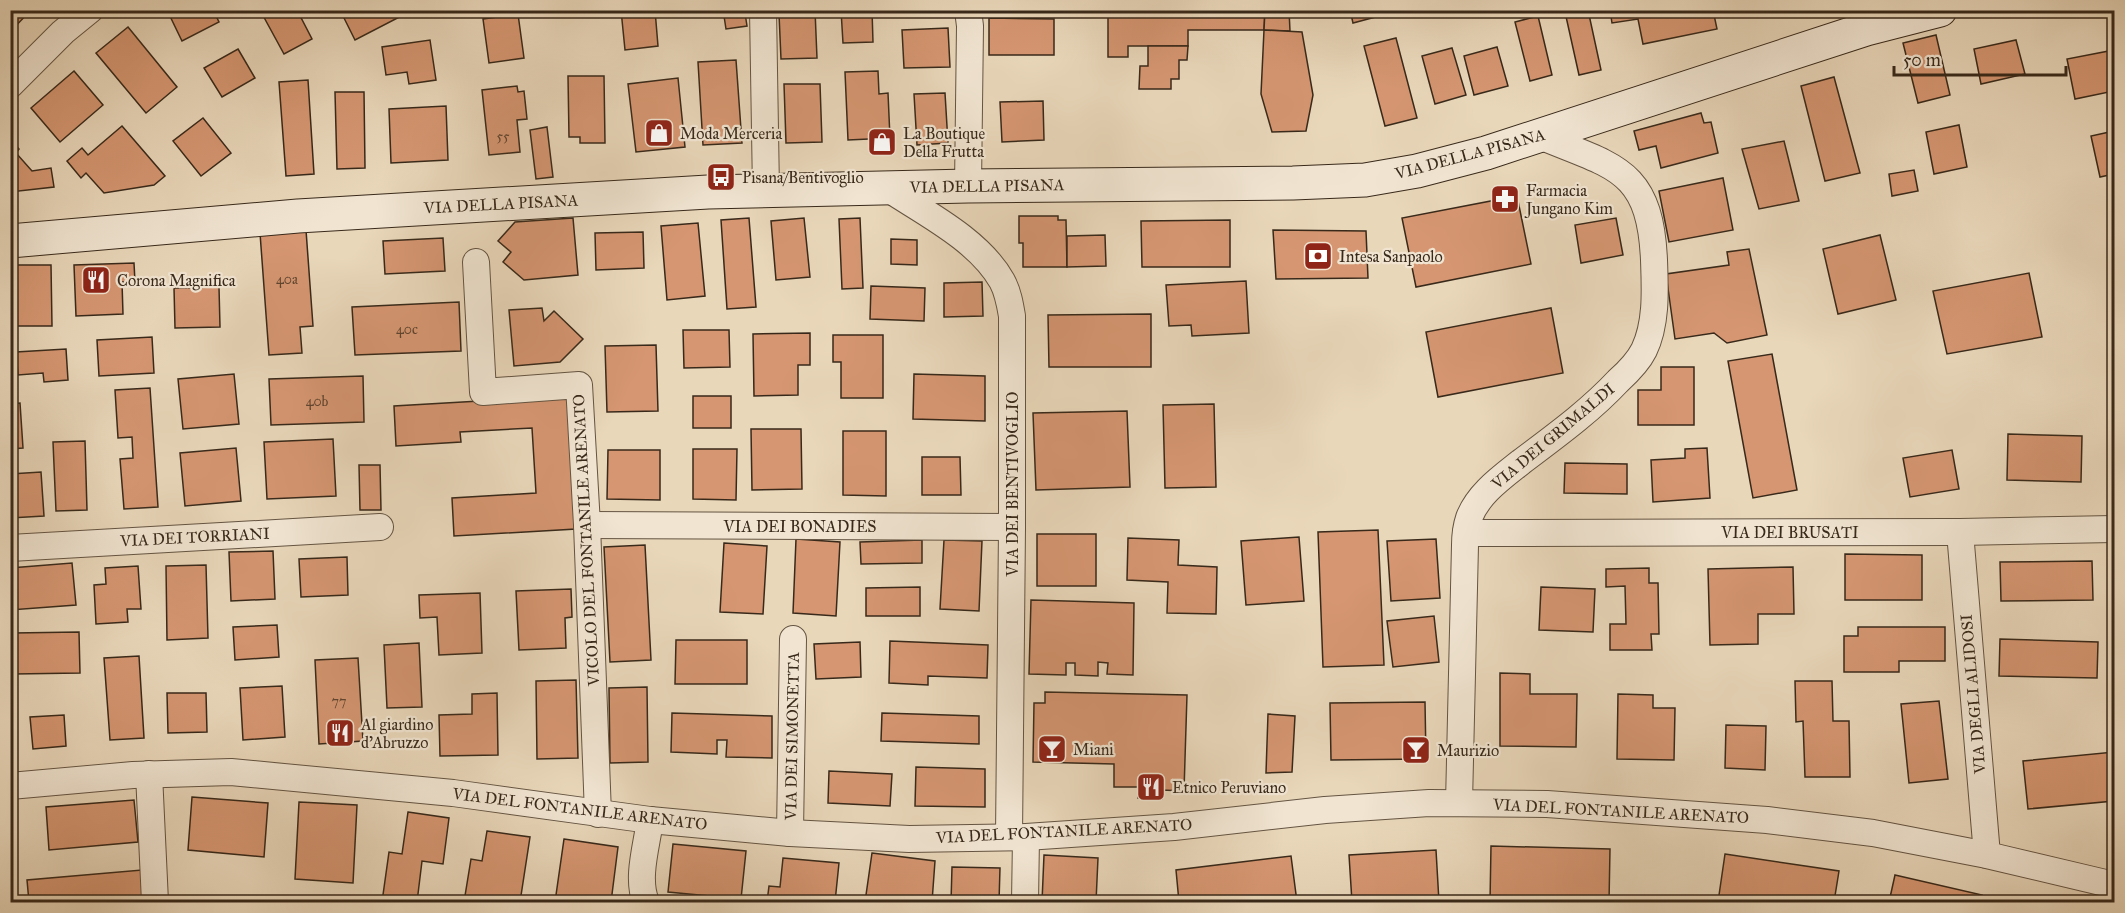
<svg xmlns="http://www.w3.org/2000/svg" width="2125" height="913" font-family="'IM FELL Great Primer',serif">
	<rect width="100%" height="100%" fill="#e9d7ba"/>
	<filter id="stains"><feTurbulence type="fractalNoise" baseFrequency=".00333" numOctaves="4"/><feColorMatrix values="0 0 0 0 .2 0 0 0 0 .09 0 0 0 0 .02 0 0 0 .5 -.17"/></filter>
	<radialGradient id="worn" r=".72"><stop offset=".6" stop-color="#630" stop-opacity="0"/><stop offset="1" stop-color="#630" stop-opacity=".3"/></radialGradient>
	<!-- building -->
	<g fill="#d59671" stroke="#38291a" stroke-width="1.5">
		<polygon points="10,10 31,10 10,32"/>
		<polygon points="167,10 213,10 219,22 182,41"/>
		<polygon points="260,10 297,10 312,39 284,54"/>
		<polygon points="343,10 411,10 411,11 355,40 341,12"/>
		<polygon points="621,10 655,10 658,46 625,50"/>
		<polygon points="786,10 815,10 817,58 781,59 779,14"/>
		<polygon points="841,10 872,10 873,42 843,43"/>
		<polygon points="1108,10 1265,10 1264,30 1188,30 1188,46 1128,46 1128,57 1108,57"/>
		<polygon points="1265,10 1289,10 1290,31 1264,30"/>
		<polygon points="1350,10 1386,10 1387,14 1353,23"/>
		<polygon points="1572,10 1588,10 1601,70 1579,75 1565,12"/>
		<polygon points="1610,10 1713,10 1717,29 1643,44 1638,19 1612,23"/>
		<polygon points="745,13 747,26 726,29 724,16"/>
		<polygon points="518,14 524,58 489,63 483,19"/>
		<polygon points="1538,16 1552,75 1530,81 1515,22"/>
		<polygon points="989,18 1054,19 1054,55 989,55"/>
		<polygon points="128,27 177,87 146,113 96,53"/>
		<polygon points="948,28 950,67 904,68 902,30"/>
		<polygon points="1264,30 1302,32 1313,95 1306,131 1272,132 1261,94"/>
		<polygon points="1936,35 1950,95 1918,103 1903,43"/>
		<polygon points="1396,38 1417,118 1385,126 1364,46"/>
		<polygon points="430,40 436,80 409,84 407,72 386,75 382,47"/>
		<polygon points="2016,40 2025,74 1981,84 1974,49"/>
		<polygon points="1148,46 1188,46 1187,60 1179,60 1179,79 1171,79 1171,89 1139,89 1140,66 1148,66"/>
		<polygon points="1497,47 1508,86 1474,95 1464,56"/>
		<polygon points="1452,48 1466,95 1435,104 1422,56"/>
		<polygon points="238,49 255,78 222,97 204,68"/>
		<polygon points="2114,50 2114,91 2075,99 2067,59"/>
		<polygon points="736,60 742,143 703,145 698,62"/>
		<polygon points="74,71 103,105 60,142 31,108"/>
		<polygon points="878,71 879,94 888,93 890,138 848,140 845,72"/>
		<polygon points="568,76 604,76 605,143 580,143 580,137 569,137"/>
		<polygon points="1834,77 1860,173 1825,181 1801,86"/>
		<polygon points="678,78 685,147 636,152 628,84"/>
		<polygon points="308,80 314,174 286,176 279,82"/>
		<polygon points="784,84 820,84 822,142 786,143"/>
		<polygon points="517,86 518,92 524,91 527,119 517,120 520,152 489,155 482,90"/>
		<polygon points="335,92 364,92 365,168 337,169"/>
		<polygon points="945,93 948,143 917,145 914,94"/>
		<polygon points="1043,101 1044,140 1002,142 1000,102"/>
		<polygon points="446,106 448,160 391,163 389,109"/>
		<polygon points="1701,113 1704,123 1711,122 1718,153 1661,168 1656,146 1639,150 1634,131"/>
		<polygon points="203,118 231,153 201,176 173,141"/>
		<polygon points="1959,125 1967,167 1934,174 1926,132"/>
		<polygon points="122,126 165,176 154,185 104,193 86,173 81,178 67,161 82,148 88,155"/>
		<polygon points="547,127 553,177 536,179 530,130"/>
		<polygon points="2114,131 2114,174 2100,177 2091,136"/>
		<polygon points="10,139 19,149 16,153 32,171 51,168 54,187 10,192"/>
		<polygon points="1784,141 1799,201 1759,209 1742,149"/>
		<polygon points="1914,170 1918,191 1892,196 1889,174"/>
		<polygon points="1723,178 1733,230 1669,242 1659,191"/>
		<polygon points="1517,196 1531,264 1416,287 1402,218"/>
		<polygon points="1019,216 1058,216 1058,220 1066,220 1067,267 1023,267 1023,243 1019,243"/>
		<polygon points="573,218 578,275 524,280 503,262 511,252 498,241 515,222"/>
		<polygon points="749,218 756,307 727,309 721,220"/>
		<polygon points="804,218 810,277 776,280 771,221"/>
		<polygon points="860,218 863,288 842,289 839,219"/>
		<polygon points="1616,218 1623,255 1581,263 1575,225"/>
		<polygon points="1230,220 1230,267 1142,267 1141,221"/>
		<polygon points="698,223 705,296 667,300 661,226"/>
		<polygon points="306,230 313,326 300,327 302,353 269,355 260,233"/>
		<polygon points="1273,230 1366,231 1368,278 1276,279"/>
		<polygon points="643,232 644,268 596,270 595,233"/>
		<polygon points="1105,235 1106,266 1067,267 1067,236"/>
		<polygon points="1880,235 1896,300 1838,314 1823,249"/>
		<polygon points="443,238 445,271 385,274 383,241"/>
		<polygon points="891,239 917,240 917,265 891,264"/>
		<polygon points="1749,249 1767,335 1727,343 1714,333 1675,339 1666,274 1729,265 1727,252"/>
		<polygon points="134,263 135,282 122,282 123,314 76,316 74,265"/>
		<polygon points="10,265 51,265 52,326 10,326"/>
		<polygon points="2029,273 2042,337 1947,354 1933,291"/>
		<polygon points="1246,281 1249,333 1192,336 1191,325 1169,326 1166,285"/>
		<polygon points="982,282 983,316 944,317 944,283"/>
		<polygon points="871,286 925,288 924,321 870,319"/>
		<polygon points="219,287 220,327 175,328 174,288"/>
		<polygon points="459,302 461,351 355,355 352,307"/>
		<polygon points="542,308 544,321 554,311 583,339 560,362 514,366 509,310"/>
		<polygon points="1551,308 1563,373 1438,397 1426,332"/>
		<polygon points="1151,314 1151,367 1049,367 1048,315"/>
		<polygon points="683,330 729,330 730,367 684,368"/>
		<polygon points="810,333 810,365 798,365 798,395 754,396 753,334"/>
		<polygon points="833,335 883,335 883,398 841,398 841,362 833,362"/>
		<polygon points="152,337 154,373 99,376 97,340"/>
		<polygon points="656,345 658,411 607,412 605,346"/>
		<polygon points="66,349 68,380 44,382 43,373 18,375 16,352"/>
		<polygon points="1772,354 1797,490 1753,498 1728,361"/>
		<polygon points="1661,367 1694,367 1694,425 1638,425 1638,390 1661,390"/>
		<polygon points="234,374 239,424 183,429 178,379"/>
		<polygon points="914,374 985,376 985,421 913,419"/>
		<polygon points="363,376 364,422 271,425 269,379"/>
		<polygon points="150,388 158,507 124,509 120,459 133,458 132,437 118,438 115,390"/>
		<polygon points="568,396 576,529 454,536 452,498 536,493 532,428 460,432 461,442 396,446 394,406"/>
		<rect x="693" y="396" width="38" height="32"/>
		<polygon points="20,403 23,448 10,449 10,404"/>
		<polygon points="1214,404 1216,487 1165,488 1163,405"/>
		<polygon points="1127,411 1130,487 1036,490 1033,413"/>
		<polygon points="751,429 801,429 802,489 752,490"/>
		<polygon points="843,431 886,431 886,496 843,495"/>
		<polygon points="2008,434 2082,436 2081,482 2007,480"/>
		<polygon points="333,439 336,496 267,499 264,442"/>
		<polygon points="85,441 87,510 56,511 53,442"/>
		<polygon points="236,448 241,501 185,506 180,453"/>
		<polygon points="1707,448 1710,498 1653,502 1651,460 1685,458 1685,449"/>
		<polygon points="693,449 737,449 736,500 693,499"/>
		<polygon points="608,450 660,450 660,500 607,499"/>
		<polygon points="1952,450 1959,489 1910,497 1903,458"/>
		<polygon points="922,457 960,457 961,495 922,495"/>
		<polygon points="1565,463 1627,464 1627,494 1564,493"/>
		<polygon points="359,465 380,465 381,510 360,510"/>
		<polygon points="41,472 44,516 10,518 10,474"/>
		<polygon points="1378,530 1384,665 1323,667 1318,532"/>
		<rect x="1037" y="534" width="59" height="52"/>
		<polygon points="1299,537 1304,601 1246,605 1241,541"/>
		<polygon points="1128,538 1179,540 1178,565 1217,567 1216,614 1167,613 1168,582 1127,580"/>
		<polygon points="796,539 840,542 836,616 793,613"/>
		<polygon points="1436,539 1440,598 1391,601 1387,541"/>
		<polygon points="922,540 922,563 861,564 860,542"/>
		<polygon points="944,540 982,541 979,611 940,609"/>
		<polygon points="724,543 767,546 763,614 720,612"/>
		<polygon points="645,545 651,660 610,662 604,547"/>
		<polygon points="273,551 275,599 231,601 229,552"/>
		<polygon points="1845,554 1922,555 1922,600 1845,600"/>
		<polygon points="347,557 348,595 301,597 299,559"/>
		<polygon points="2092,561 2093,600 2001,601 2000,562"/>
		<polygon points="72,563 76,605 10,610 10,568"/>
		<polygon points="206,565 208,638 167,640 166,566"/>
		<polygon points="138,566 141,609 127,609 128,622 96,624 94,585 106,584 105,568"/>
		<polygon points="1793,567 1794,614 1758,614 1758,644 1710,645 1708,569"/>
		<polygon points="1649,568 1649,583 1658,583 1659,634 1651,634 1652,650 1610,650 1610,624 1626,624 1625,586 1606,587 1606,569"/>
		<polygon points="920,587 920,616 866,616 866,588"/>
		<polygon points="1541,587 1595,589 1593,632 1539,630"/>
		<polygon points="571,589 572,617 565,618 566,648 519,650 516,591"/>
		<polygon points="480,593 482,653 439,655 437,617 420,618 419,595"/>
		<polygon points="1031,600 1134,603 1133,675 1107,674 1108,663 1098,662 1098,676 1075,675 1075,663 1066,663 1066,675 1029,674"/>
		<polygon points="1434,616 1439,662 1393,667 1387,621"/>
		<polygon points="277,625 279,657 235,660 233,627"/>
		<polygon points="1858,627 1945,627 1945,661 1899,661 1899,672 1844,672 1844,636 1858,636"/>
		<polygon points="79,632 80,673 14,674 13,633"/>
		<polygon points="2000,639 2098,642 2097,678 1999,676"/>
		<polygon points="676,640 747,640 747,684 675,684"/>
		<polygon points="890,641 988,645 987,678 928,676 928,685 889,683"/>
		<polygon points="860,642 861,677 816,679 814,644"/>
		<polygon points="419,643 422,707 387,708 384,645"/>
		<polygon points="139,656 144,738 110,740 104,658"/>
		<polygon points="358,658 363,741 319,744 315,660"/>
		<polygon points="1500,673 1530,674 1530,694 1577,694 1576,747 1500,746"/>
		<polygon points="576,680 578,758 537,759 536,681"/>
		<polygon points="1795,681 1832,681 1833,721 1849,721 1850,777 1805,777 1803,721 1796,722"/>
		<polygon points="282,686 285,737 243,740 240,688"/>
		<polygon points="647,687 648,762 610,763 609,688"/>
		<polygon points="1045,692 1187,695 1184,791 1162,790 1162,799 1138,798 1138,787 1114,787 1114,764 1033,762 1034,703 1045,703"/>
		<polygon points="167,693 206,693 207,732 168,733"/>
		<polygon points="497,693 498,755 440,756 439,715 472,714 472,694"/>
		<polygon points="1618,694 1653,695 1653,708 1675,708 1674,760 1617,759"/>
		<polygon points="1939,701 1948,779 1909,783 1901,704"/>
		<polygon points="1425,702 1426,759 1331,760 1330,703"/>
		<polygon points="672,713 772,716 772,758 726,757 727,740 717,740 717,754 671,752"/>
		<polygon points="882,713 979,716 979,744 881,741"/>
		<polygon points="1268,714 1295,716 1292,772 1266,773"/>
		<polygon points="64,715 66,746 33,749 30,717"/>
		<polygon points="1726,725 1766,726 1765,770 1725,768"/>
		<polygon points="2114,752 2114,801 2028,809 2023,761"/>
		<polygon points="916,767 985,769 985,807 915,806"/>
		<polygon points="829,771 892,774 890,806 828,803"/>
		<polygon points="192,797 268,803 264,857 188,850"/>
		<polygon points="134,800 138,842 49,850 46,807"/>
		<polygon points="299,802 357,805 353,883 295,879"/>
		<polygon points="408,812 449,818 443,864 422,861 417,902 382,902 389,852 402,854"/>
		<polygon points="487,831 530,837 520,902 464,902 471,859 482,861"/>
		<polygon points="564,839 618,847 611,902 555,902"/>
		<polygon points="673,844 746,851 741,899 668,892"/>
		<polygon points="1491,846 1610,849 1609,902 1490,902"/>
		<polygon points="1436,850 1439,902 1352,902 1349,855"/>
		<polygon points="872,853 935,861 932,902 865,902"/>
		<polygon points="1725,854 1839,871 1834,902 1718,902"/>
		<polygon points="1044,855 1098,858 1096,902 1042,902"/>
		<polygon points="1291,856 1297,902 1179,902 1176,870"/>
		<polygon points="783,858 839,863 835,902 767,902 769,886 780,887"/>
		<polygon points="952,867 1000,868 999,902 951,902"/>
		<polygon points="142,870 145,902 29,902 27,880"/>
		<polygon points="1895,875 1982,895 1980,902 1889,902"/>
	</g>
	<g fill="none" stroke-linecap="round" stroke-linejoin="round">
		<!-- street casing -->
		<g stroke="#645442" stroke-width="28">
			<g id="street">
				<polyline points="763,10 766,191"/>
				<polyline points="10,85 63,32 90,10"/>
				<polyline points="968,186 970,26 968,10"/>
				<path d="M 887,188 C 925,213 979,240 1002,281 C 1008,292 1010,304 1012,316 L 1012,527 L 1009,837"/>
				<polyline points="476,262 483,392 579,385 587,525 598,814"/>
				<polyline points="587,525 1012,527"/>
				<polyline points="1960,532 1987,855"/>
				<polyline points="1466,533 1960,532 2114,529"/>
				<polyline points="10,548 380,527"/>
				<polyline points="149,774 155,902"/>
				<polyline points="10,786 133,775 231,772 453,793 650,820 790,833 909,839 1026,837 1174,827 1325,810 1429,803 1547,804 1767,820 1873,833 1987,855 2114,885"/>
				<path d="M 1459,803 L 1465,545 C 1465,536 1466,527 1469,518 C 1478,494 1501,478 1521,462 C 1554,437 1589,412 1618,381 C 1628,372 1638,362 1644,350 C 1657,323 1655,289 1654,260 C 1650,168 1614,167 1540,136"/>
				<polyline points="790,833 793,639"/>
				<path d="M 646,902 C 636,878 647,845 650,820"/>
				<polyline points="1025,902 1026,837"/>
			</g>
		</g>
		<!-- secondary casing -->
		<g stroke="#38291a" stroke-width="35">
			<polyline id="secondary" points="10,241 298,216 708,192 968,186 1293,183 1365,180 1417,171 1486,153 1866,29 1940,10"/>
		</g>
		<!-- street -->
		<use href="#street" stroke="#f1e5d2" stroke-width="26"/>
		<!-- secondary -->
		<use href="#secondary" stroke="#f1e5d2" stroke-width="33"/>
	</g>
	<!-- icons -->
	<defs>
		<g id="shop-square" transform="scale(1.5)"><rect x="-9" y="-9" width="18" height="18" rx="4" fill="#8f2418" stroke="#f1e5d2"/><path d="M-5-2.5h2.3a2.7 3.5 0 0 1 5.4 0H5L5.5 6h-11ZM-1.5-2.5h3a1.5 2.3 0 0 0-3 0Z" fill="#fff"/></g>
		<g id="bus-square" transform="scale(1.5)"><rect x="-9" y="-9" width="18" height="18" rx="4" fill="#8f2418" stroke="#f1e5d2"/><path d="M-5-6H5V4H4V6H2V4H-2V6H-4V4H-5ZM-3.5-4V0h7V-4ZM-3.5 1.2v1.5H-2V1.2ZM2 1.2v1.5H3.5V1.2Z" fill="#fff"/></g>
		<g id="pharmacy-square" transform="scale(1.5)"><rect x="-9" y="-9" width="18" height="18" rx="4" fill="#8f2418" stroke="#f1e5d2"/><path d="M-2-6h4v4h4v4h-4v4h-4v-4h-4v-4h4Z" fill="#fff"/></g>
		<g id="bank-square" transform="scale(1.5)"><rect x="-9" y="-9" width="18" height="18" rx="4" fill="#8f2418" stroke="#f1e5d2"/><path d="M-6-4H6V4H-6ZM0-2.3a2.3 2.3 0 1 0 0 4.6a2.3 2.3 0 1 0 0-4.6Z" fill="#fff"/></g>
		<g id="restaurant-square" transform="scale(1.5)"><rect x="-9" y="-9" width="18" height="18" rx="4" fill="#8f2418" stroke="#f1e5d2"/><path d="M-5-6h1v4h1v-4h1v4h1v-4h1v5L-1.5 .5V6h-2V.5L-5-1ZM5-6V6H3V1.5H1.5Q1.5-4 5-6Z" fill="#fff"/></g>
		<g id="bar-square" transform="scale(1.5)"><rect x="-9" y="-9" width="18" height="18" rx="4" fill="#8f2418" stroke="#f1e5d2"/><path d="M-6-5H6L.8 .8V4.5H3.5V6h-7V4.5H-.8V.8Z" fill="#fff"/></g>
	</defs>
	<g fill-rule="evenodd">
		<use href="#shop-square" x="659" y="133"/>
		<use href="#shop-square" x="882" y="142"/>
		<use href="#bus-square" x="721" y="177"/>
		<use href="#pharmacy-square" x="1505" y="199"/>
		<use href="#bank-square" x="1318" y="256"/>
		<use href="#restaurant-square" x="96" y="280"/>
		<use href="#restaurant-square" x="340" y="733"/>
		<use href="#bar-square" x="1052" y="749"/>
		<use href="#bar-square" x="1416" y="750"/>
		<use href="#restaurant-square" x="1151" y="787"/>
	</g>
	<g text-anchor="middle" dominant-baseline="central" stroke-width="4.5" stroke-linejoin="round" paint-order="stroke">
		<!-- number labels -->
		<g font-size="14" fill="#5f4430">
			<text x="503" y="136">55</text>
			<text x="287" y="279">40a</text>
			<text x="407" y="329">40c</text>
			<text x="317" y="401">40b</text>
			<text x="339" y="701">77</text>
		</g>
		<!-- poi labels -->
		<g font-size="16" fill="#38291a" stroke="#f1e5d2" text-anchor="start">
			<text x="680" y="133">Moda Merceria</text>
			<text x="903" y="133">La Boutique<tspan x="903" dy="18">Della Frutta</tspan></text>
			<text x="742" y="177">Pisana/Bentivoglio</text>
			<text x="1526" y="190">Farmacia<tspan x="1526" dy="18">Jungano Kim</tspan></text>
			<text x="1339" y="256">Intesa Sanpaolo</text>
			<text x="117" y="280">Corona Magnifica</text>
			<text x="361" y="724">Al giardino<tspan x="361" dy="18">d'Abruzzo</tspan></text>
			<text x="1073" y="749">Miani</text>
			<text x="1437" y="750">Maurizio</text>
			<text x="1172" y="787">Etnico Peruviano</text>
		</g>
		<!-- street labels -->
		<g font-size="16" fill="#38291a" stroke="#f1e5d2">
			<text transform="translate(1470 154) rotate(-15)">VIA DELLA PISANA</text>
			<text transform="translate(987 186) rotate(-1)">VIA DELLA PISANA</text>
			<text transform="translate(501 204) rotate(-3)">VIA DELLA PISANA</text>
			<text transform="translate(1553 436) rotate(-40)">VIA DEI GRIMALDI</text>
			<text transform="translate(1012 484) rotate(-90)">VIA DEI BENTIVOGLIO</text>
			<text x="800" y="526">VIA DEI BONADIES</text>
			<text x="1790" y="532">VIA DEI BRUSATI</text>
			<text transform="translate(195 537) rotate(-3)">VIA DEI TORRIANI</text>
			<text transform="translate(586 540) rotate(-93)">VICOLO DEL FONTANILE ARENATO</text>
			<text transform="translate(1973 694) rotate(-95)">VIA DEGLI ALIDOSI</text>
			<text transform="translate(792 736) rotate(-89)">VIA DEI SIMONETTA</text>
			<text transform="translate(580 809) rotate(7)">VIA DEL FONTANILE ARENATO</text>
			<text transform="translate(1621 811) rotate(3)">VIA DEL FONTANILE ARENATO</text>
			<text transform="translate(1064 831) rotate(-3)">VIA DEL FONTANILE ARENATO</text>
		</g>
	</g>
	<!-- margin -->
	<rect width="2125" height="913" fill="none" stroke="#e9d7ba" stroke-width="36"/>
	<rect x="12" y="12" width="2101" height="889" fill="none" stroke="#38291a" stroke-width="3"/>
	<rect x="18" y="18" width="2089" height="877" fill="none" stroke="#38291a" stroke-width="1.5"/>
	<!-- scale -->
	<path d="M1894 66v9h172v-9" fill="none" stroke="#38291a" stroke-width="3"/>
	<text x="1903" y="66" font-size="18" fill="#38291a" stroke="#f1e5d2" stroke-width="4.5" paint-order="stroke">50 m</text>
	<rect width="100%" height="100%" filter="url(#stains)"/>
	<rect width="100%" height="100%" fill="url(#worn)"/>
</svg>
